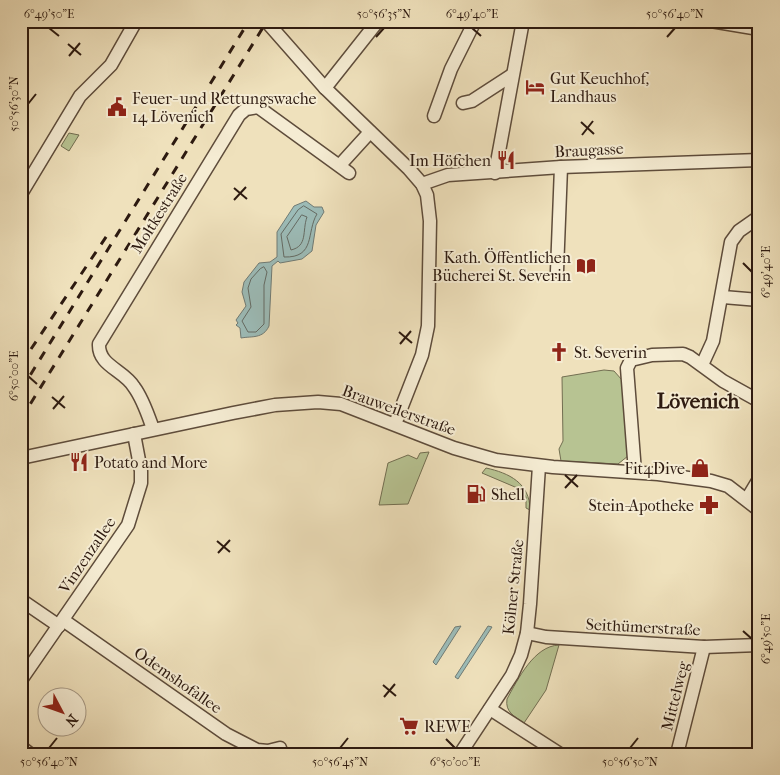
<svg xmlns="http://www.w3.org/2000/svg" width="780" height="775" font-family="'IM FELL French Canon',serif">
	<rect width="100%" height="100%" fill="#efe1bc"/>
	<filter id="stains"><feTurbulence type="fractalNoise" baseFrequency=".004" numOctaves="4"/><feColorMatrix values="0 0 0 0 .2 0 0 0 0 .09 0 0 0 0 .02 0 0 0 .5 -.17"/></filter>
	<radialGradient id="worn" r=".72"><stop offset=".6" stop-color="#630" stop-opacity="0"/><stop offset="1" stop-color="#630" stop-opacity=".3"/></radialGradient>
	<!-- green -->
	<g fill="#b7c392" stroke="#726e51">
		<polygon points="69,133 79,135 69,151 61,146"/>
		<polygon points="604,370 614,371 622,380 628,456 618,464 561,461 559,449 563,441 562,377"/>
		<polygon points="429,452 408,504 379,505 388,463 408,455 417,459 420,453"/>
		<path d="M 486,468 C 509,473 530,483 530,510 L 526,508 L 526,497 L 522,490 L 482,473 Z"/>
		<path d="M 559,645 L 546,690 L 524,723 C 514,716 505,712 507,699 C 518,679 534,646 559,645 Z"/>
	</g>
	<!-- water -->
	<g fill="#9cbcb8" stroke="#707b75">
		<path d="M 306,201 L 314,207 L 322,207 L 324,212 L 316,225 L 312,251 L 302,259 L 280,263 L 278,261 L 272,266 L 269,326 C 263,339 252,336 241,338 L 240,328 L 236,325 L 238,323 L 236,320 L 246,306 L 242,292 L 244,282 L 259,263 L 270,262 L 277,257 L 277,232 L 294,206 Z"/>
		<polygon points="461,626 436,665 433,662 455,627"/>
		<polygon points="488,626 492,627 458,679 455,677"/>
	</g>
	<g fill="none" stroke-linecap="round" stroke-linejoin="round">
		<!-- shore -->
		<g stroke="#646b64" stroke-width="1">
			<path d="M 304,206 L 317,214 C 306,232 316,258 284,257 L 281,234 L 298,210 Z"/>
			<path d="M 302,215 L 307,217 C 302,231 308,246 291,250 L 287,237 Z"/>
			<polygon points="264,267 267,272 264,285 264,324 256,332 248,332 242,321 251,307 248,288 251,279 260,269"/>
		</g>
		<!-- minor casing -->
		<g stroke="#5e4c3b" stroke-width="15">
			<g id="minor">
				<polyline points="266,21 325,88 409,169 422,184 427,195 430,221 428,326 422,355 395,424"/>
				<polyline points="711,21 759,29"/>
				<polyline points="325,88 378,21"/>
				<polyline points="463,103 472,101 512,75"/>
				<polyline points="434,116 451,69 475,21"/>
				<polyline points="340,165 370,132"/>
				<polyline points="495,173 523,21"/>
				<polyline points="422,184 448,175 561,167 759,160"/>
				<polyline points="21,194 80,96 111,65 136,21"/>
				<polyline points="557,271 561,167"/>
				<polyline points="723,297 759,300"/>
				<polyline points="702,365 713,341 731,242 739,231 759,217"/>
				<path d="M 153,429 C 148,415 143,399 134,387 C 124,370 98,366 99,344 L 239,115 L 246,109 L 258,107 L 349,173"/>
				<polyline points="21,458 233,413 275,405 318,402 341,404 454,448 496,460 553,467 658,474 711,481 728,486 759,510"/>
				<polyline points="635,472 627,368 631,360 652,355 683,354 690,357 723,381 759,401"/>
				<polyline points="747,499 759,479"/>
				<polyline points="21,600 59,626"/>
				<polyline points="759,606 759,647"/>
				<polyline points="63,620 226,734 257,750 268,751 280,748"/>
				<polyline points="527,633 546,637 704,647 759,645"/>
				<polyline points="21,680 128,525 141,483 141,471 134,434"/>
				<polyline points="490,709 560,754"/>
				<polyline points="21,747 30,754"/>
				<polyline points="460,754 512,675 521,655 527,633 530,604 539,466"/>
				<polyline points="677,754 704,647"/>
			</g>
		</g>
		<!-- minor -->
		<use href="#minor" stroke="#f5ecd3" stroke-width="12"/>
		<!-- rail -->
		<g stroke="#2d1a10" stroke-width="3" stroke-dasharray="9 9" stroke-linecap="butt">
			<polyline points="21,364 110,231"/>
			<polyline points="21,390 249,21"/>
			<polyline points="21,419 267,21"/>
		</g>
	</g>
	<!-- ticks -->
	<path fill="none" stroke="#2d1a10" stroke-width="2" d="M 49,28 L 59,36M 472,28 L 481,36M 376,37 L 384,28M 667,37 L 675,28M 68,44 L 81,55M 69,56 L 80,43M 28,104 L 36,94M 581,122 L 594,134M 582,135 L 593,121M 234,188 L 247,199M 234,200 L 246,187M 743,263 L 752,272M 399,332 L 412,343M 400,344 L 411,331M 28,376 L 37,384M 52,397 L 65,408M 53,409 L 64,396M 565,475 L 578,487M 565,488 L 577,475M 217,541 L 230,552M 218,553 L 230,540M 743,631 L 752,639M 383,685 L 396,696M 384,697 L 395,684M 446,739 L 455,748M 49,748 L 57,738M 340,748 L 348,738M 630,748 L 638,738"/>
	<!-- icons -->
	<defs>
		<g id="hotel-bare" transform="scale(1.5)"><path d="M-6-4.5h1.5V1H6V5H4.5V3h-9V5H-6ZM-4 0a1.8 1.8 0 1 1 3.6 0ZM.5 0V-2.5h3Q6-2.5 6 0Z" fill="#8f2418" stroke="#f5ecd3" stroke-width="2.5" paint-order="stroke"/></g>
		<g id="civic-bare" transform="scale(1.5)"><path d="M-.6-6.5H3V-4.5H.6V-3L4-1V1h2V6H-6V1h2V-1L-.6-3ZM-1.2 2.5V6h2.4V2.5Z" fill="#8f2418" stroke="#f5ecd3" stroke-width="2.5" paint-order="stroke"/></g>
		<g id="restaurant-bare" transform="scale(1.5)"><path d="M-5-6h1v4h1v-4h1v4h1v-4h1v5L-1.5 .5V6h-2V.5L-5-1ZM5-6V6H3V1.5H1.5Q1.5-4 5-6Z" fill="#8f2418" stroke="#f5ecd3" stroke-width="2.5" paint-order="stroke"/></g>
		<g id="library-bare" transform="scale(1.5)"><path d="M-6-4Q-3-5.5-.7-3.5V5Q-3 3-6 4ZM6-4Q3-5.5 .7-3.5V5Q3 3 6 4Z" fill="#8f2418" stroke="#f5ecd3" stroke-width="2.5" paint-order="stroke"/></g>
		<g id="church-bare" transform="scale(1.5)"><path d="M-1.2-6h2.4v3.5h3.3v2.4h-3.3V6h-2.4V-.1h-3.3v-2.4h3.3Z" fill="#8f2418" stroke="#f5ecd3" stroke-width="2.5" paint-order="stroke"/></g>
		<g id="shop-bare" transform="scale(1.5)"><path d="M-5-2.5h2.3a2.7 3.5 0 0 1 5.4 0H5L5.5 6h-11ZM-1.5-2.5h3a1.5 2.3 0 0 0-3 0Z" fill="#8f2418" stroke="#f5ecd3" stroke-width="2.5" paint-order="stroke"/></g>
		<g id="fuel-bare" transform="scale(1.5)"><path d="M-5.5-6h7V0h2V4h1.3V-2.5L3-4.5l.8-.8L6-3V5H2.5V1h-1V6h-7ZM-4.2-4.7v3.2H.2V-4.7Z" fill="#8f2418" stroke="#f5ecd3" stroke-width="2.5" paint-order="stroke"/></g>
		<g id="pharmacy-bare" transform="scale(1.5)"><path d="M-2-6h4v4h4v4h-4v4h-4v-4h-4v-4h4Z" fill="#8f2418" stroke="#f5ecd3" stroke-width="2.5" paint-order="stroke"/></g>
		<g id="supermarket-bare" transform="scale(1.5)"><path d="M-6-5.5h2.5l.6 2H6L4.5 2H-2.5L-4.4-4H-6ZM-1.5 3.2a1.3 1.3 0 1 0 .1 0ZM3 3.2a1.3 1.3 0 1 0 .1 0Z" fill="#8f2418" stroke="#f5ecd3" stroke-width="2.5" paint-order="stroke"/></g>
	</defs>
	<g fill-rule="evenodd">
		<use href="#hotel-bare" x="535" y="87"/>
		<use href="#civic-bare" x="117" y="107"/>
		<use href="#restaurant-bare" x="506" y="160"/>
		<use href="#library-bare" x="586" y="266"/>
		<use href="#church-bare" x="559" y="352"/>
		<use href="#restaurant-bare" x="79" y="462"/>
		<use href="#shop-bare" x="700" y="468"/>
		<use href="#fuel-bare" x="476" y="494"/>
		<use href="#pharmacy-bare" x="709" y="505"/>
		<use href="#supermarket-bare" x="409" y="726"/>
	</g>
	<g text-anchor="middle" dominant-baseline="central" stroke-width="4" stroke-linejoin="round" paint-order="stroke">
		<!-- poi labels -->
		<g font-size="16" fill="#2d1a10" stroke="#f5ecd3" text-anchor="start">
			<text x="550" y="78">Gut Keuchhof,<tspan x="550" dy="18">Landhaus</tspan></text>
			<text x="132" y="98">Feuer- und Rettungswache<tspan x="132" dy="18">14 Lövenich</tspan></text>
			<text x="491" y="160" text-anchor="end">Im Höfchen</text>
			<text x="571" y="257" text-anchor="end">Kath. Öffentlichen<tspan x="571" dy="18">Bücherei St. Severin</tspan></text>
			<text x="574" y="352">St. Severin</text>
			<text x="94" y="462">Potato and More</text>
			<text x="685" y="468" text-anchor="end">Fit4Dive</text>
			<text x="491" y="494">Shell</text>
			<text x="694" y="505" text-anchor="end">Stein-Apotheke</text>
			<text x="424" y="726">REWE</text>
		</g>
		<!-- street labels -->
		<g font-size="16" fill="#2d1a10" stroke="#f5ecd3">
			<text transform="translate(589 150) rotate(-3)">Braugasse</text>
			<text transform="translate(159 213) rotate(-58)">Moltkestraße</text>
			<text transform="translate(399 410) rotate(20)">Brauweilerstraße</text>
			<text transform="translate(87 555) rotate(-56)">Vinzenzallee</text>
			<text transform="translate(513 587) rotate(-84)">Kölner Straße</text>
			<text transform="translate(643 627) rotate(3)">Seithümerstraße</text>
			<text transform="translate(178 680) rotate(35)">Odemshofallee</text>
			<text transform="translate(675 696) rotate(-76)">Mittelweg</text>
		</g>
		<!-- district labels -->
		<g font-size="21" font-weight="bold" fill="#2d1a10" stroke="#f5ecd3">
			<text x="698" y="401">Lövenich</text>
		</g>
	</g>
	<!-- margin -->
	<rect width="780" height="775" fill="none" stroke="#efe1bc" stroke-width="55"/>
	<!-- north arrow -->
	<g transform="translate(62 712) rotate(131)"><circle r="24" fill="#f5ecd3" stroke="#a59885"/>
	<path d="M0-4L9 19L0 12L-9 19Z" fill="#8f2418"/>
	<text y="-8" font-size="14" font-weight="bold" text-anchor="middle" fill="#2d1a10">N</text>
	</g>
	<rect x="28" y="28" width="724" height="720" fill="none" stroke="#2d1a10" stroke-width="2"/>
	<g font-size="12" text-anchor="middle" fill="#2d1a10">
		<text x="49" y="18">6°49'50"E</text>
		<text x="384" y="18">50°56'35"N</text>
		<text x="472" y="18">6°49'40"E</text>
		<text x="675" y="18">50°56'40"N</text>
		<text transform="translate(14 104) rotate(-90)" y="4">50°56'30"N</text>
		<text transform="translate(766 272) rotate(-90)" y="4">6°49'40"E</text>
		<text transform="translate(14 376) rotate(-90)" y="4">6°50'00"E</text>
		<text transform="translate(766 639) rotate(-90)" y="4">6°49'50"E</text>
		<text x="49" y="766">50°56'40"N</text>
		<text x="340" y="766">50°56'45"N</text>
		<text x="455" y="766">6°50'00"E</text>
		<text x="630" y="766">50°56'50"N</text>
	</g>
	<rect width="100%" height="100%" filter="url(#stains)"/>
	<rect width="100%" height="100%" fill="url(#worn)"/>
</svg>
